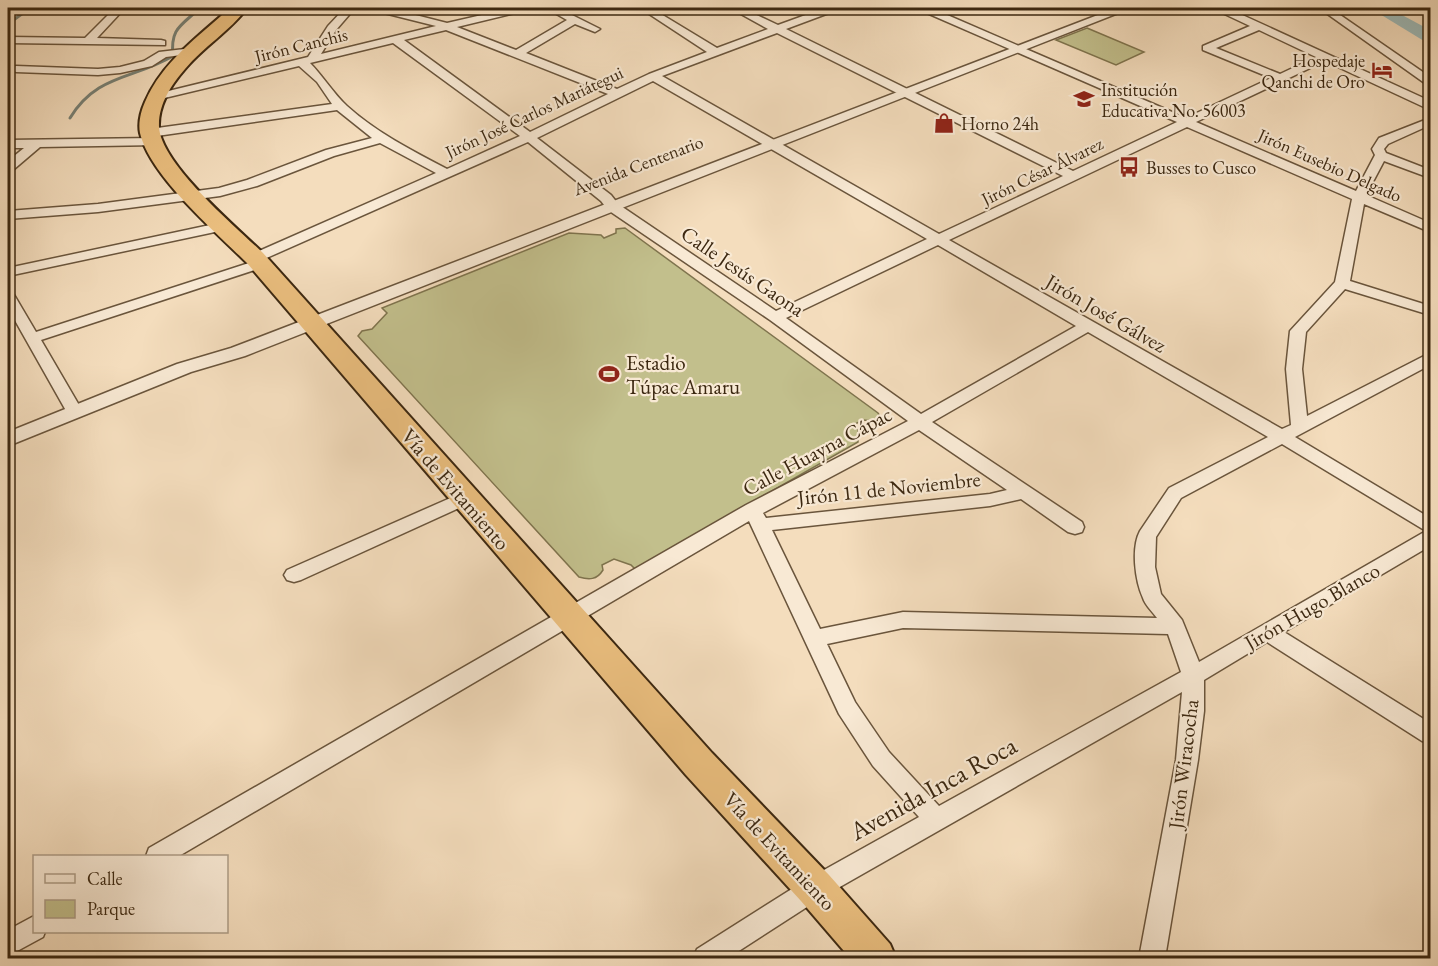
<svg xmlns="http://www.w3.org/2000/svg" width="1438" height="966" font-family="'EB Garamond',serif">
	<rect width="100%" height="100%" fill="#f4ddbd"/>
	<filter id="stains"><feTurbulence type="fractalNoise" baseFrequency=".00333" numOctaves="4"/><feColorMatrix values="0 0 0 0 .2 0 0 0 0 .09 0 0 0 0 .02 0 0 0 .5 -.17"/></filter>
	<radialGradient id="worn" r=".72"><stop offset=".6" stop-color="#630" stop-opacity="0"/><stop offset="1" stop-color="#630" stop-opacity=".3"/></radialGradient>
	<!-- green -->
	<g fill="#c2bf8c" stroke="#7f744e" stroke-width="1.5">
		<polygon points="1087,28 1144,52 1116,65 1056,40"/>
		<path d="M 625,228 L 878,413 L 880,416 L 873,421 L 863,420 L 853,425 L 858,430 L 858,442 L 635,569 L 631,565 L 614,559 L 602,565 L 603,570 C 597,580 589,580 579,577 L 358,336 L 362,331 L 372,329 L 387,313 L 382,308 L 569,233 L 601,235 L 604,238 L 616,233 L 616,229 Z"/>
	</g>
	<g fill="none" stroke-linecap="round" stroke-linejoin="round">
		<!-- stream -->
		<g stroke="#778075" stroke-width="3">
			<polyline points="8,24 30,8"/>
			<path d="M 70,118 C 97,74 132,80 173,56 C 170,28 181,26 200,8"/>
		</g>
		<!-- river -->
		<polygon fill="#9ebab8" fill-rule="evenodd" points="1370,8 1389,8 1430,30 1430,42 1424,41"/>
		<!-- minor casing -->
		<g stroke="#6a553c" stroke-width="3">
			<g id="minor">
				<polygon points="115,8 125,8 97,38 161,40 165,41 165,45 8,43 8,37 85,38"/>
				<path d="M 345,8 L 355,8 L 336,30 L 321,54 L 436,26 L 372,10 L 371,8 L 388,8 L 447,23 L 512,8 L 528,8 L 527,10 L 457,27 L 516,50 L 567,20 L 546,8 L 558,8 L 600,29 L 595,32 L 575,24 L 526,53 L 617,89 L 649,74 L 707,52 L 640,8 L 651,8 L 717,48 L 768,29 L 730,8 L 742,8 L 778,25 L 825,8 L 838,8 L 837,10 L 786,29 L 1073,171 L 1177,122 L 920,10 L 919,8 L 931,8 L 1186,118 L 1271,78 L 1203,50 L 1203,46 L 1250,26 L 1216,10 L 1215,8 L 1227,8 L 1430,101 L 1430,108 L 1426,108 L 1325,61 L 1196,122 L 1356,191 L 1375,155 L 1372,149 L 1379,138 L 1430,118 L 1430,125 L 1388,144 L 1384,149 L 1386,153 L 1430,170 L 1430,178 L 1384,161 L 1366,195 L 1430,223 L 1430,232 L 1364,204 L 1350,281 L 1430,306 L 1430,315 L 1345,289 L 1306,332 L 1302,369 L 1307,416 L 1424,356 L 1430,354 L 1430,365 L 1295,437 L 1430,518 L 1430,546 L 1284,632 L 1430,723 L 1430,743 L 1422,741 L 1267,642 L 1204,680 L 1204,711 L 1198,760 L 1165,958 L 1139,958 L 1176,760 L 1182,692 L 824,896 L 728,958 L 693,958 L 697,949 L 806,880 L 919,817 L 873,766 L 839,714 L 749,521 L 179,856 L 146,856 L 149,848 L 746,505 L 908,421 L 770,320 L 608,210 L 601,201 L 528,142 L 262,260 L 266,264 L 264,267 L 41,340 L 83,412 L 81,416 L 69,416 L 8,308 L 8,292 L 13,293 L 36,332 L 252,262 L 248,258 L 250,255 L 436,173 L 380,143 L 334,156 L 257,186 L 220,196 L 98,212 L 8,219 L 8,211 L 98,204 L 219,188 L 247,180 L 326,150 L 372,138 L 337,110 L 150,137 L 144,133 L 150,129 L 332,104 L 317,82 L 299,66 L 156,100 L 150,97 L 152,95 L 308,57 L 328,26 ZM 446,30 L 608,94 L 530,132 L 404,40 ZM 1259,30 L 1316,57 L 1280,74 L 1216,48 ZM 777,33 L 1063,176 L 939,234 L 662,76 ZM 393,43 L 520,136 L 447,169 C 411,150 377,133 347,106 C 333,93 323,76 310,63 ZM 653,81 L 927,239 L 776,311 L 618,204 L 611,195 L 537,138 ZM 1187,127 L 1352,199 L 1335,282 L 1290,331 L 1286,369 L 1291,425 L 1282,429 L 949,240 ZM 938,245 L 1076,326 L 921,414 L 786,318 ZM 1088,332 L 1268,437 L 1169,488 L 1140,531 C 1131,548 1135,580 1143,598 C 1145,605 1152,611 1157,618 L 903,612 L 820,629 L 772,530 L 990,506 L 1021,499 L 1068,532 L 1075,534 L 1082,532 L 1084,527 L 1082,522 L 932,422 ZM 919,430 L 1007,490 L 990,494 L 766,518 L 763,513 ZM 1282,444 L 1426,531 L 1199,662 L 1182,620 L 1161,594 L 1155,567 L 1156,537 L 1181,498 ZM 903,628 L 1168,634 L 1181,672 L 939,806 L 889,752 L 855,702 L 827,644 Z"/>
				<polygon points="1319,8 1330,8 1430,77 1430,85 1426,84"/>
				<polygon points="193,48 197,49 197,53 166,57 152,66 120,73 98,75 16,72 10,69 16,66 98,69 120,67 144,61 159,52"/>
				<polygon points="154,138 158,139 160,142 158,145 40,147 13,170 8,171 8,161 24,148 8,148 8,140"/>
				<polygon points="224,222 229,223 231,226 229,229 8,276 8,268"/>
				<polygon points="464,492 470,493 473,498 470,503 301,580 294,582 287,580 284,575 287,570"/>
				<polygon points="34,916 34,932 45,932 43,937 8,956 8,930"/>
			</g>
		</g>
		<!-- tertiary casing -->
		<g stroke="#6a553c" stroke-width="3">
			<polygon id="tertiary" points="1116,8 1131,8 245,356 191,372 8,446 8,432 177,364 231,348"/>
		</g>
		<!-- trunk casing -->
		<g stroke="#3c2811" stroke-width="4">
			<path id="trunk" d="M 230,8 L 247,8 C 230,31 203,47 185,69 C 171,85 158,105 159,127 C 161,164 236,227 263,253 L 712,753 L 829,875 L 890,944 L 896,958 L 850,958 L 801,901 L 686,775 L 247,263 C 216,232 150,176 140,133 C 138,123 141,111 145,102 C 162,62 199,36 230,8 Z"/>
		</g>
		<!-- minor -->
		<use href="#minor" fill="#f8e9d4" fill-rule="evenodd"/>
		<!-- tertiary -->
		<use href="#tertiary" fill="#f8e9d4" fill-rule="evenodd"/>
		<!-- trunk -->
		<use href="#trunk" fill="#eabe7e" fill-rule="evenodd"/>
	</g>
	<!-- icons -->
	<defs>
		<g id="hotel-bare" transform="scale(1.62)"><path d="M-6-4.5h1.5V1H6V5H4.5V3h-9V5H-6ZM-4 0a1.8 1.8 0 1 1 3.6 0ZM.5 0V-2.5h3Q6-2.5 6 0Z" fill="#8f2418" stroke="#f8e9d4" stroke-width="2.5" paint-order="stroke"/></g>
		<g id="school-bare" transform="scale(1.62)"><path d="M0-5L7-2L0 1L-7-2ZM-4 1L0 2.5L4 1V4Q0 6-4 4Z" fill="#8f2418" stroke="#f8e9d4" stroke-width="2.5" paint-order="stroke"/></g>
		<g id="shop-bare" transform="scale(1.62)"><path d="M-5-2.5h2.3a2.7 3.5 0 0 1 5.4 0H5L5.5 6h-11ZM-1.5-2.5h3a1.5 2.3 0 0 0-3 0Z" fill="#8f2418" stroke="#f8e9d4" stroke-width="2.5" paint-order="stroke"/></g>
		<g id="bus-bare" transform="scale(1.62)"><path d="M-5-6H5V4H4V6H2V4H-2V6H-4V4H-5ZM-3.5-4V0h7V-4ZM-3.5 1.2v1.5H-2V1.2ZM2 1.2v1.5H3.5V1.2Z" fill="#8f2418" stroke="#f8e9d4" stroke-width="2.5" paint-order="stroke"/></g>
		<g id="stadium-bare" transform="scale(1.62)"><path d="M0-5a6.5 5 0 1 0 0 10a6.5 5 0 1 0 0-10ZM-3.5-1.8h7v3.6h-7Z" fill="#8f2418" stroke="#f8e9d4" stroke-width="2.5" paint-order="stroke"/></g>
	</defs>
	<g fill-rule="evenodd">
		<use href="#hotel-bare" x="1382" y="70"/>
		<use href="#school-bare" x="1084" y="99"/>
		<use href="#shop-bare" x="944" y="123"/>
		<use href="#bus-bare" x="1129" y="167"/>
		<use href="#stadium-bare" x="609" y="374"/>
	</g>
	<g text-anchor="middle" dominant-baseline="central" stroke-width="4.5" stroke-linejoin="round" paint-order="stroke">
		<!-- far-street labels -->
		<g font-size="18" fill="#3c2811" stroke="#f8e9d4">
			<text transform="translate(301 45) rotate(-14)">Jirón Canchis</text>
			<text transform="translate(534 112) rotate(-25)">Jirón José Carlos Mariátegui</text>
			<text transform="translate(638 165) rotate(-21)">Avenida Centenario</text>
			<text transform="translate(1330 165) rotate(24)">Jirón Eusebio Delgado</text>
			<text transform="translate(1042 171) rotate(-26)">Jirón César Álvarez</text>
		</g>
		<!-- far-poi labels -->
		<g font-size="18" fill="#3c2811" stroke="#f8e9d4" text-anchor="start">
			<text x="1365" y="60" text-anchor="end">Hospedaje<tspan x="1365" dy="21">Qanchi de Oro</tspan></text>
			<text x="1101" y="89">Institución<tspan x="1101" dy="21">Educativa No. 56003</tspan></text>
			<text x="961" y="123">Horno 24h</text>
			<text x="1146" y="167">Busses to Cusco</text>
		</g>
		<!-- street labels -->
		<g font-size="21" fill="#3c2811" stroke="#f8e9d4">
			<text transform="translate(743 271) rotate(34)">Calle Jesús Gaona</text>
			<text transform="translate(1106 313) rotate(30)">Jirón José Gálvez</text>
			<text transform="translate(817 451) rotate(-28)">Calle Huayna Cápac</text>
			<text transform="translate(889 488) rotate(-6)">Jirón 11 de Noviembre</text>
			<text transform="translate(456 489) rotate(49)">Vía de Evitamiento</text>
			<text transform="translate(1312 606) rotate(-30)">Jirón Hugo Blanco</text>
			<text transform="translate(1183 764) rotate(-83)">Jirón Wiracocha</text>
			<text transform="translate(780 851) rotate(47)">Vía de Evitamiento</text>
		</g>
		<!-- poi labels -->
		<g font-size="21" fill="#3c2811" stroke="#f8e9d4" text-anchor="start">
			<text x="626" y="362">Estadio<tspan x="626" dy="24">Túpac Amaru</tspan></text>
		</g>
		<!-- near-street labels -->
		<g font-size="26" fill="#3c2811" stroke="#f8e9d4">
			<text transform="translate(933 788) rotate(-29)">Avenida Inca Roca</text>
		</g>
	</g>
	<!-- margin -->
	<rect width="1438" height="966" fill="none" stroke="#f4ddbd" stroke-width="30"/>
	<rect x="9" y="9" width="1420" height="948" fill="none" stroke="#3c2811" stroke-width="3"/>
	<rect x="15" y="15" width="1408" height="936" fill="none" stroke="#3c2811" stroke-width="1.5"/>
	<!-- legend -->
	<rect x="33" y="855" width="195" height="78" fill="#f8e9d4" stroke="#ad9c86" stroke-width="1.5"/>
	<rect x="45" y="874" width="30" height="9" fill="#f8e9d4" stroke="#ad9c86" stroke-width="1.5"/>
	<text x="87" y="885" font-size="18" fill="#3c2811">Calle</text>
	<rect x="45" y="900" width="30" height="18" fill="#c2bf8c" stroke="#ad9c86" stroke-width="1.5"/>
	<text x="87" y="915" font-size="18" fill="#3c2811">Parque</text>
	<rect width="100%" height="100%" filter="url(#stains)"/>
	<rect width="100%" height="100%" fill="url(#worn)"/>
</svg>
